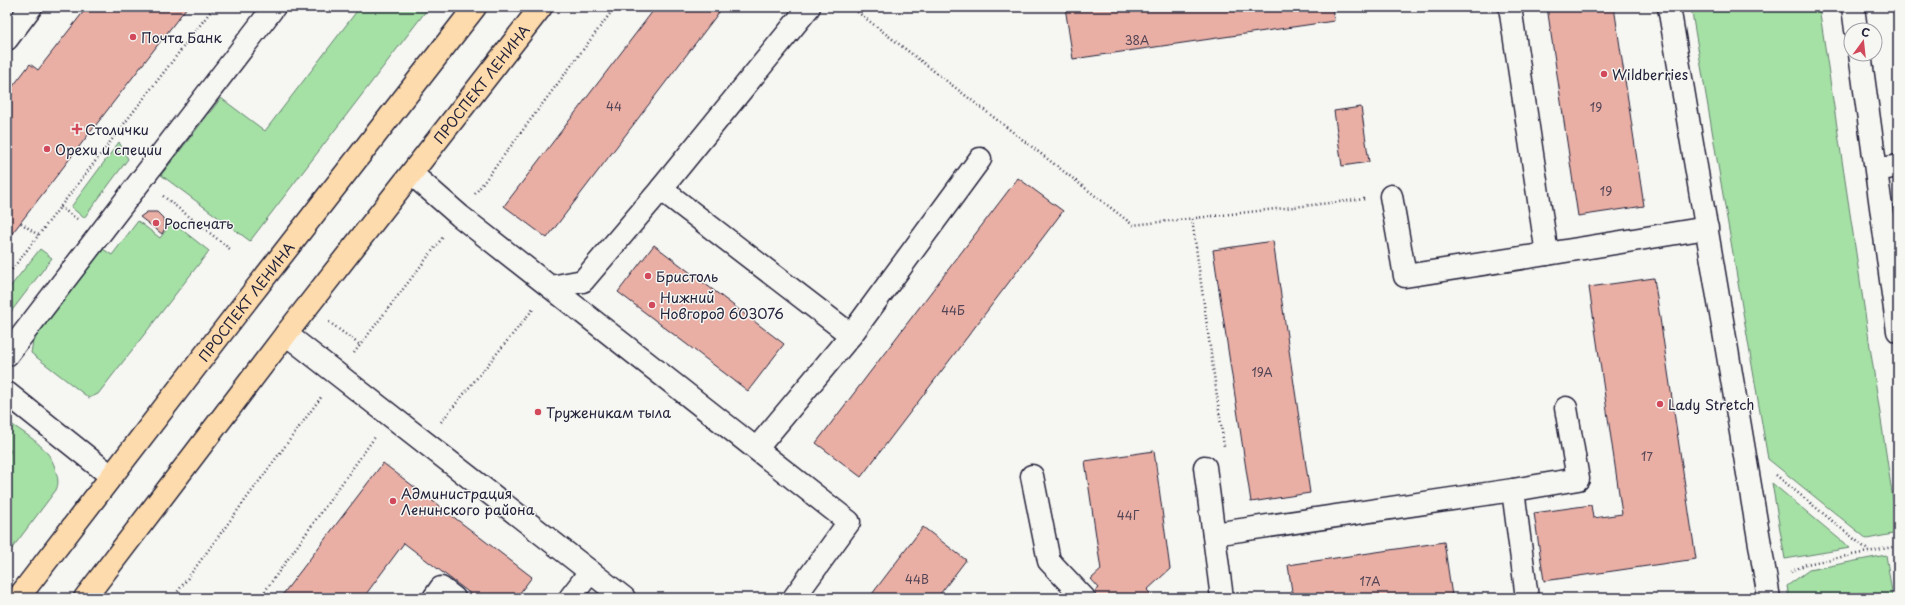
<svg xmlns="http://www.w3.org/2000/svg" width="1905" height="605" font-family="'Playpen Sans',sans-serif">
	<rect width="100%" height="100%" fill="#f6f6f2"/>
	<filter id="ink" filterUnits="userSpaceOnUse"><feTurbulence type="fractalNoise" baseFrequency=".025" numOctaves="2"/><feDisplacementMap in="SourceGraphic" scale="8" xChannelSelector="R" yChannelSelector="G"/><feConvolveMatrix kernelMatrix="1 2 1 2 8 2 1 2 1" color-interpolation-filters="sRGB"/></filter>
	<g filter="url(#ink)">
		<!-- green -->
		<g fill="#a5e0a5" stroke="#648170">
			<polygon points="360,7 429,7 250,241 161,175 221,98 265,131"/>
			<polygon points="1691,7 1819,7 1898,533 1867,539 1768,459"/>
			<polygon points="119,142 128,159 84,218 71,207"/>
			<polygon points="138,221 160,238 172,222 209,251 98,394 89,398 31,353 33,341 103,249 112,255"/>
			<polygon points="40,249 52,258 7,317 7,291"/>
			<path d="M 7,421 C 26,435 51,447 56,472 C 58,478 59,484 56,490 L 7,555 L 7,457 L 11,451 L 7,447 Z"/>
			<polygon points="1772,483 1850,548 1785,559"/>
			<polygon points="1886,555 1893,598 1789,598 1787,586 1809,570"/>
		</g>
		<!-- building -->
		<g fill="#e9afa5" stroke="#22223b">
			<polygon points="78,7 187,7 7,240 7,94 30,64 38,70 84,11"/>
			<polygon points="656,7 723,7 547,238 504,206"/>
			<polygon points="1065,7 1332,7 1334,21 1073,59"/>
			<polygon points="1547,7 1614,7 1644,206 1578,216"/>
			<polygon points="1361,107 1369,162 1342,166 1334,111"/>
			<polygon points="1018,178 1063,211 861,477 816,443"/>
			<polygon points="147,212 157,212 163,218 165,228 162,234 140,217"/>
			<polygon points="1273,241 1310,493 1251,502 1213,250"/>
			<polygon points="654,245 784,344 748,391 618,292"/>
			<polygon points="1654,278 1696,559 1544,581 1534,513 1591,505 1593,518 1622,514 1589,287"/>
			<polygon points="1154,451 1170,569 1147,590 1153,596 1150,598 1088,598 1099,588 1091,579 1101,570 1085,461"/>
			<polygon points="383,463 532,577 516,598 476,598 404,543 363,598 280,598"/>
			<polygon points="923,527 966,560 937,598 869,598"/>
			<polygon points="1444,542 1452,596 1439,598 1293,598 1288,565"/>
		</g>
		<g fill="none" stroke-linecap="round" stroke-linejoin="round">
			<!-- minor casing -->
			<g stroke="#22223b" stroke-width="25">
				<g id="minor">
					<polyline points="1510,7 1547,254 1707,228"/>
					<polyline points="1669,7 1769,598"/>
					<polyline points="1853,7 1856,30"/>
					<polyline points="7,39 31,7"/>
					<polyline points="1860,54 1898,331"/>
					<polyline points="1877,170 1898,166"/>
					<polyline points="412,174 460,216 849,522 794,598"/>
					<polyline points="1391,196 1405,276 1547,254"/>
					<polyline points="551,287 583,281 661,189"/>
					<polyline points="286,334 624,598"/>
					<polyline points="851,335 980,159"/>
					<polyline points="7,355 274,7"/>
					<polyline points="7,393 111,476"/>
					<polyline points="757,448 851,335 661,189 809,7"/>
					<polyline points="1205,467 1222,598"/>
					<polyline points="1032,476 1049,561 1084,598"/>
					<polyline points="1214,534 1513,490"/>
					<polyline points="434,598 441,588 454,598"/>
					<polyline points="570,598 590,572"/>
					<polyline points="1527,598 1513,490 1578,479 1566,408"/>
				</g>
			</g>
			<!-- major casing -->
			<g stroke="#22223b" stroke-width="25">
				<g id="major">
					<path id="s1" d="M 18,598 L 240,309 L 475,7"/>
					<path id="s2" d="M 85,598 L 286,334 L 541,7"/>
				</g>
			</g>
			<!-- path -->
			<g stroke="#22223b" stroke-width="2.5" stroke-dasharray="1 3" stroke-linecap="butt">
				<polyline points="851,7 1133,225 1365,199"/>
				<polyline points="475,194 615,7"/>
				<polyline points="163,196 230,249"/>
				<polyline points="60,207 77,219"/>
				<polyline points="1192,219 1224,446"/>
				<polyline points="21,223 38,235"/>
				<polyline points="7,276 214,7"/>
				<polyline points="329,322 360,345"/>
				<polyline points="354,353 443,237"/>
				<polyline points="441,422 534,308"/>
				<polyline points="1776,475 1869,551"/>
				<polyline points="1791,572 1806,564 1893,547"/>
				<polyline points="173,598 322,396"/>
				<polyline points="260,598 375,437"/>
			</g>
			<!-- minor -->
			<use href="#minor" stroke="#f6f6f2" stroke-width="22"/>
			<!-- major -->
			<use href="#major" stroke="#fedbac" stroke-width="22"/>
		</g>
	</g>
	<!-- markers -->
	<g fill="#d1495b" stroke="#f6f6f2" stroke-width="1.5">
		<circle cx="133" cy="37" r="4"/>
		<circle cx="1604" cy="74" r="4"/>
		<path d="M75 123h4v4h4v4h-4v4h-4v-4h-4v-4h4z"/>
		<circle cx="47" cy="149" r="4"/>
		<circle cx="156" cy="223" r="4"/>
		<circle cx="648" cy="276" r="4"/>
		<circle cx="652" cy="305" r="4"/>
		<circle cx="1660" cy="404" r="4"/>
		<circle cx="538" cy="412" r="4"/>
		<circle cx="393" cy="501" r="4"/>
	</g>
	<g text-anchor="middle" dominant-baseline="central" stroke-width="3" stroke-linejoin="round" paint-order="stroke">
		<!-- number labels -->
		<g font-size="12" fill="#544556">
			<text x="1137" y="40">38А</text>
			<text x="614" y="106">44</text>
			<text x="1596" y="107">19</text>
			<text x="1606" y="191">19</text>
			<text x="953" y="310">44Б</text>
			<text x="1262" y="372">19А</text>
			<text x="1647" y="456">17</text>
			<text x="1128" y="515">44Г</text>
			<text x="917" y="579">44В</text>
			<text x="1370" y="581">17А</text>
		</g>
		<!-- poi labels -->
		<g font-size="14" fill="#22223b" stroke="#f6f6f2" text-anchor="start">
			<text x="141" y="37">Почта Банк</text>
			<text x="1612" y="74">Wildberries</text>
			<text x="85" y="129">Столички</text>
			<text x="55" y="149">Орехи и специи</text>
			<text x="164" y="223">Роспечать</text>
			<text x="656" y="276">Бристоль</text>
			<text x="660" y="297">Нижний<tspan x="660" dy="16">Новгород 603076</tspan></text>
			<text x="1668" y="404">Lady Stretch</text>
			<text x="546" y="412">Труженикам тыла</text>
			<text x="401" y="493">Администрация<tspan x="401" dy="16">Ленинского района</tspan></text>
		</g>
		<!-- street labels -->
		<g font-size="14" fill="#22223b" stroke="#f6f6f2">
			<text stroke="none"><textPath href="#s2" startOffset="649">ПРОСПЕКТ ЛЕНИНА</textPath></text>
			<text stroke="none"><textPath href="#s1" startOffset="374">ПРОСПЕКТ ЛЕНИНА</textPath></text>
		</g>
	</g>
	<!-- margin -->
	<rect width="1905" height="605" fill="none" stroke="#f6f6f2" stroke-width="24"/>
	<rect x="12" y="12" width="1881" height="581" fill="none" stroke="#22223b" stroke-width="1.5" filter="url(#ink)"/>
	<!-- north arrow -->
	<g transform="translate(1863 42) rotate(15)"><circle r="19" fill="#f6f6f2" stroke="#a1a1a9"/>
	<path d="M0-3L7 15L0 10L-7 15Z" fill="#d1495b"/>
	<text y="-6" font-size="11" font-weight="bold" text-anchor="middle" fill="#22223b">С</text>
	</g>
</svg>
